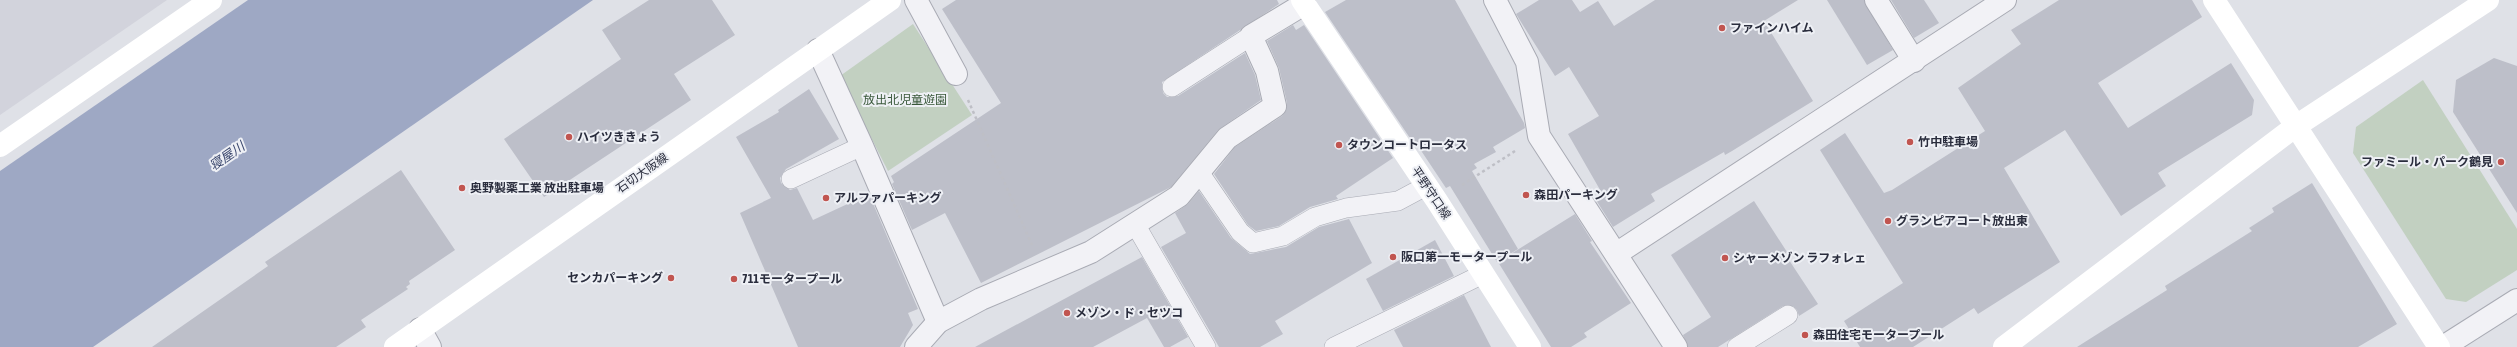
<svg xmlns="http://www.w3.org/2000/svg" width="2517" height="347" font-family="'Asap Condensed','Noto Sans JP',sans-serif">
	<rect width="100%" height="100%" fill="#dfe1e7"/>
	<!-- built -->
	<polygon fill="#d2d3dc" points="0,0 167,0 0,115"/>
	<!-- green -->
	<g fill="#c2d0c1">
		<polygon points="913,24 972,115 888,171 840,76"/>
		<polygon points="2423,80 2517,229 2517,270 2466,302 2446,299 2353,153 2356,127"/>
	</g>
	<!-- water -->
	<polygon fill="#9ea8c4" points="248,0 593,0 93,347 0,347 0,171"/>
	<!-- building -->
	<g fill="#bdbfc9">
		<polygon points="649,0 712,0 735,35 674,74 691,100 544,197 504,139 621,59 602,30"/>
		<polygon points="956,0 1277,0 1279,4 1162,82 1163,93 1167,97 1178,96 1245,53 1255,75 1261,100 1218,130 1171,187 981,283 945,213 912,230 892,184 894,182 891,176 1001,103 942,9"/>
		<polygon points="1346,0 1455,0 1524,123 1525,128 1493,147 1496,152 1474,164 1477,168 1472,171 1518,249 1497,262 1450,186 1446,188 1416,143 1414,144 1325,12"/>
		<polygon points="1539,0 1572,0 1580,12 1598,1 1614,26 1655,0 1798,0 1764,21 1813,101 1732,151 1725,155 1724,152 1651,194 1655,201 1613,227 1596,200 1603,195 1568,134 1599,116 1569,67 1555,76 1516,14"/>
		<polygon points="1827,0 1864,0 1893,50 1867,65"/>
		<polygon points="1891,0 1924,0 1939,23 1914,38"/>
		<polygon points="2059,0 2192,0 2202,17 2098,83 2128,128 2231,63 2254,100 2252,115 2158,173 2166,186 2121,216 2065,130 2004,168 2060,262 1978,314 1974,308 1913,347 1860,347 1844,321 1903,283 1820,150 1845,133 1884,193 1892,190 1985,131 1958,88 2021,44 2011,30"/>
		<polygon points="1293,25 1296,30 1304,25 1393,158 1336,196 1338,199 1310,207 1279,226 1256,231 1248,225 1214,174 1235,147 1282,116 1286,111 1287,103 1279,68 1267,41"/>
		<polygon points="2494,58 2517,66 2517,213 2453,112 2456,80"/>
		<polygon points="809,89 839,139 786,169 780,178 781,183 790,190 797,188 813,220 869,194 918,309 908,313 913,325 900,347 798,347 740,213 771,198 736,137 779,112 778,110"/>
		<polygon points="401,170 455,250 409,281 410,284 406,287 408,289 361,320 366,327 336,347 152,347 268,266 265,262"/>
		<polygon points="2312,183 2397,324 2358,347 2077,347 2167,290 2165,286 2252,231 2249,228 2274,212 2272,208"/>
		<polygon points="1199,191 1231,238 1250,254 1286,247 1319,227 1349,219 1372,263 1275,321 1283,334 1260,347 1219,347 1161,247 1186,233 1175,213 1188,204"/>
		<polygon points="1754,201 1787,252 1785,254 1818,304 1799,316 1797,310 1793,306 1783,306 1718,347 1688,347 1683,335 1711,317 1671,255"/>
		<polygon points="1575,214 1592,241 1590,242 1631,303 1584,333 1587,337 1571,347 1551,347 1498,262"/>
		<polygon points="1435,240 1454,276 1383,311 1366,279"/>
		<polygon points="1142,257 1188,337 1170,347 1164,347 1147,318 1093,347 975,347"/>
		<polygon points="1464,295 1491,347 1403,347 1394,330"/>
	</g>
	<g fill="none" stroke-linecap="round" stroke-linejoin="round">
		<!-- lane casing -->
		<g stroke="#a9abb4" stroke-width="20">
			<g id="lane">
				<polyline points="1172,87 1251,36"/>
				<polyline points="1199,172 1240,232 1253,243 1283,236 1315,217 1346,208 1398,201 1426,186"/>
				<polyline points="791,179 862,146"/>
				<polyline points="1135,224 1206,347"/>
				<polyline points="1334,347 1483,274"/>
				<polyline points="1737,347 1788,315"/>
			</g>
		</g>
		<!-- street casing -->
		<g stroke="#a9abb4" stroke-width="24">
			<g id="street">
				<polyline points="916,0 956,74"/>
				<polyline points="1495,0 1527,62 1539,136 1676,347"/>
				<polyline points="1876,0 1914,61"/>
				<polyline points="818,50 862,146 938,322"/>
				<polyline points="1616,254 2005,0"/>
				<polyline points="420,329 430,347"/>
				<polyline points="916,347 938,322 981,299 1091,252 1179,196 1227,138 1275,106 1267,71 1251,36 1304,4"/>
				<polyline points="2443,347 2517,300"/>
			</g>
		</g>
		<!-- path -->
		<g stroke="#bebfc6" stroke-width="2.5" stroke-dasharray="3 3" stroke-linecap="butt">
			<polyline points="968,100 1032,245"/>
			<polyline points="1462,185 1515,151"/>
		</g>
		<!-- lane -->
		<use href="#lane" stroke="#f2f2f6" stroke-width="19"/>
		<!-- street -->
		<use href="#street" stroke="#f2f2f6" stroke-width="22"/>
		<!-- secondary -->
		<g stroke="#fff" stroke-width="22">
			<polyline points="1302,0 1437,201 1530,347"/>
			<polyline points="2214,0 2439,347"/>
			<polyline points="0,146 211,0"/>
			<polyline points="395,347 890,0"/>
			<polyline points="2004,347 2296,126 2488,0"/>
		</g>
	</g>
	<!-- markers -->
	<g fill="#c15550" stroke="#eef0f5" stroke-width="1.5">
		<circle cx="1722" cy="28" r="4"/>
		<circle cx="569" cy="137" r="4"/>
		<circle cx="1910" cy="142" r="4"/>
		<circle cx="1339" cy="145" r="4"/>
		<circle cx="2501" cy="162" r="4"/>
		<circle cx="462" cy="188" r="4"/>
		<circle cx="1526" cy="195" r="4"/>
		<circle cx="826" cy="198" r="4"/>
		<circle cx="1888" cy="221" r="4"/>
		<circle cx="1393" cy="257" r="4"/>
		<circle cx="1725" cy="258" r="4"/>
		<circle cx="671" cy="278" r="4"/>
		<circle cx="734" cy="279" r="4"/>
		<circle cx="1067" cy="313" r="4"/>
		<circle cx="1805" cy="335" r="4"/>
	</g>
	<g text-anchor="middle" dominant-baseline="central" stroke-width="4" stroke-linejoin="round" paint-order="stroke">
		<!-- poi labels -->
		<g font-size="12" font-weight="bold" fill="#2a2d3d" stroke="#eef0f5" text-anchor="start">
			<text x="1730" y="28">ファインハイム</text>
			<text x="577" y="137">ハイツききょう</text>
			<text x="1918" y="142">竹中駐車場</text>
			<text x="1347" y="145">タウンコートロータス</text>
			<text x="2493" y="162" text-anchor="end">ファミール・パーク鶴見</text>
			<text x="470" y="188">奥野製薬工業 放出駐車場</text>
			<text x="1534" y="195">森田パーキング</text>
			<text x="834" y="198">アルファパーキング</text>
			<text x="1896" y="221">グランピアコート放出東</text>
			<text x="1401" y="257">阪口第一モータープール</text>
			<text x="1733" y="258">シャーメゾン ラフォレェ</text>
			<text x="663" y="278" text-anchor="end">センカパーキング</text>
			<text x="742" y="279">711モータープール</text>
			<text x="1075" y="313">メゾン・ド・セツコ</text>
			<text x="1813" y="335">森田住宅モータープール</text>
		</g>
		<!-- park labels -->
		<g font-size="12" fill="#385739" stroke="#eef0f5">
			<text x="905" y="100">放出北児童遊園</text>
		</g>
		<!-- street labels -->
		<g font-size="12" fill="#2a2d3d" stroke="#eef0f5">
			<text transform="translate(642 173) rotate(-35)">石切大阪線</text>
			<text transform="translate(1431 193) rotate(56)">平野守口線</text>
		</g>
		<!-- water labels -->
		<g font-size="13" font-style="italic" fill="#38456c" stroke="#eef0f5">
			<text transform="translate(227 156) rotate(-35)">寝屋川</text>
		</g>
	</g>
</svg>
